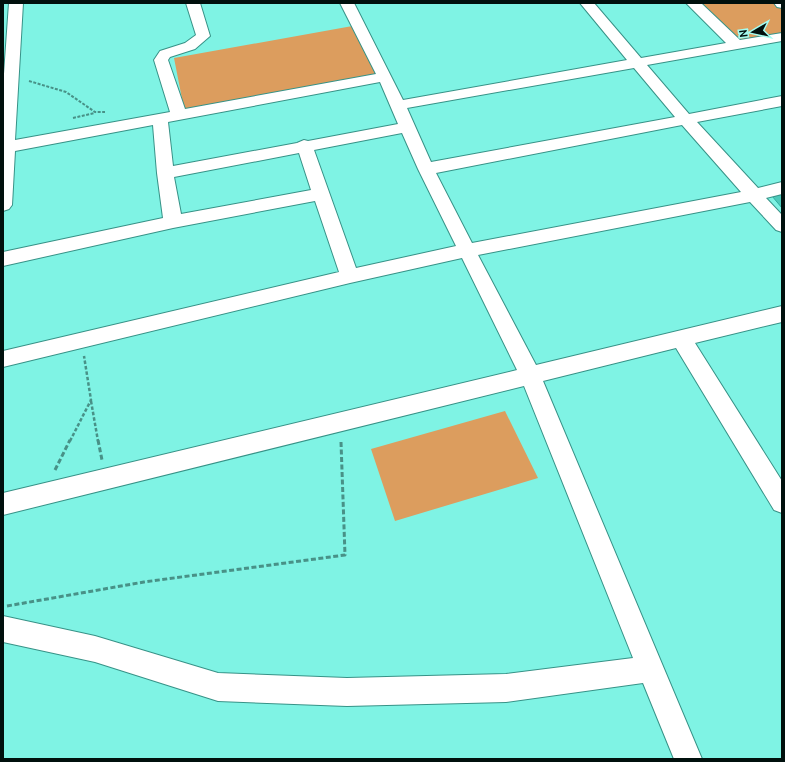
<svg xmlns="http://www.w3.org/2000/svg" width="785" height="762" font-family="Cabin,sans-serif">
	<rect width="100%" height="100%" fill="#7ff3e4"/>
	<path fill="#dc9d5e" d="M 693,3 L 781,3 L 782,4 L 782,37 L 737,45 Z
		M 358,25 L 385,77 L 185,114 L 174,58 Z
		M 505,411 L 538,478 L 395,521 L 371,449 Z"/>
	<path fill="#4dc9ba" stroke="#2ead9f" d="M 782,194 L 782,208 L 772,196 Z"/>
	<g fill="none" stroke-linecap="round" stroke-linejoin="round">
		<g stroke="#379287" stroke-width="2">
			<path id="minor" d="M 9,3 L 23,3 L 15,140 L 170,112 L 154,60 L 160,51 L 185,43 L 196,35 L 186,3 L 200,3 L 210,36 L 195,49 L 170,57 L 168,60 L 185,109 L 376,74 L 340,3 L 354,3 L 403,100 L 627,60 L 580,3 L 594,3 L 641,58 L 726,43 L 686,3 L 701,3 L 740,40 L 782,33 L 782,41 L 647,65 L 689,114 L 782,96 L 782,106 L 697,122 L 758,188 L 782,182 L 782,194 L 766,198 L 782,215 L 782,232 L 776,230 L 750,202 L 478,255 L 536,365 L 782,306 L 782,322 L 695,343 L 782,481 L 782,513 L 774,510 L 676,348 L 543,381 L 702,759 L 674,759 L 643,683 L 506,702 L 347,706 L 218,701 L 95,662 L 3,642 L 3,616 L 95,636 L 218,673 L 347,678 L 506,674 L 633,658 L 524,386 L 3,515 L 3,493 L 517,370 L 462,258 L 350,283 L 3,367 L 3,351 L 339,272 L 315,201 L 173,228 L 3,266 L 3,252 L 163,218 L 157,173 L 153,125 L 15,151 L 12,205 L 9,209 L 3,211 L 3,88 ZM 634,68 L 675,117 L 431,162 L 407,108 ZM 380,82 L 398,124 L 308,141 L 304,140 L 297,143 L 173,166 L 168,122 ZM 682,125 L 741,192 L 472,243 L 436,173 ZM 402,133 L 418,169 L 456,246 L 356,268 L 314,150 ZM 299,153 L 311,190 L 181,214 L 174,177 Z
				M 774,3 L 782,3 L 782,8 L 777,7 Z"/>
		</g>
		<path stroke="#489187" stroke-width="2" stroke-dasharray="3 1.5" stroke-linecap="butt" d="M 29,81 L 66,92 L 95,112 L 105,112
			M 73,118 L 95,113"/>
		<path stroke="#489187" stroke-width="2.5" stroke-dasharray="3.5 2" stroke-linecap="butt" d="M 91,401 L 98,441
			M 70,441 L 91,400 L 84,356"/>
		<path stroke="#489187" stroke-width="3" stroke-dasharray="5 2.5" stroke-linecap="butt" d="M 98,440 L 102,460
			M 55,470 L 70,440
			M 7,606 L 144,582 L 345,555 L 341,442"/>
		<use href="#minor" fill="#fff" fill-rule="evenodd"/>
	</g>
	<rect width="785" height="762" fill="none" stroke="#00100d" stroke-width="8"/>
	<g transform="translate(753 32) rotate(261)" stroke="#a4fcf0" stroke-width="3" paint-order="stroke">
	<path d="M0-3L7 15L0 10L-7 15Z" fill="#00100d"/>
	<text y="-6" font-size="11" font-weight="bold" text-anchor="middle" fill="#00100d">N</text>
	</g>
</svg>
